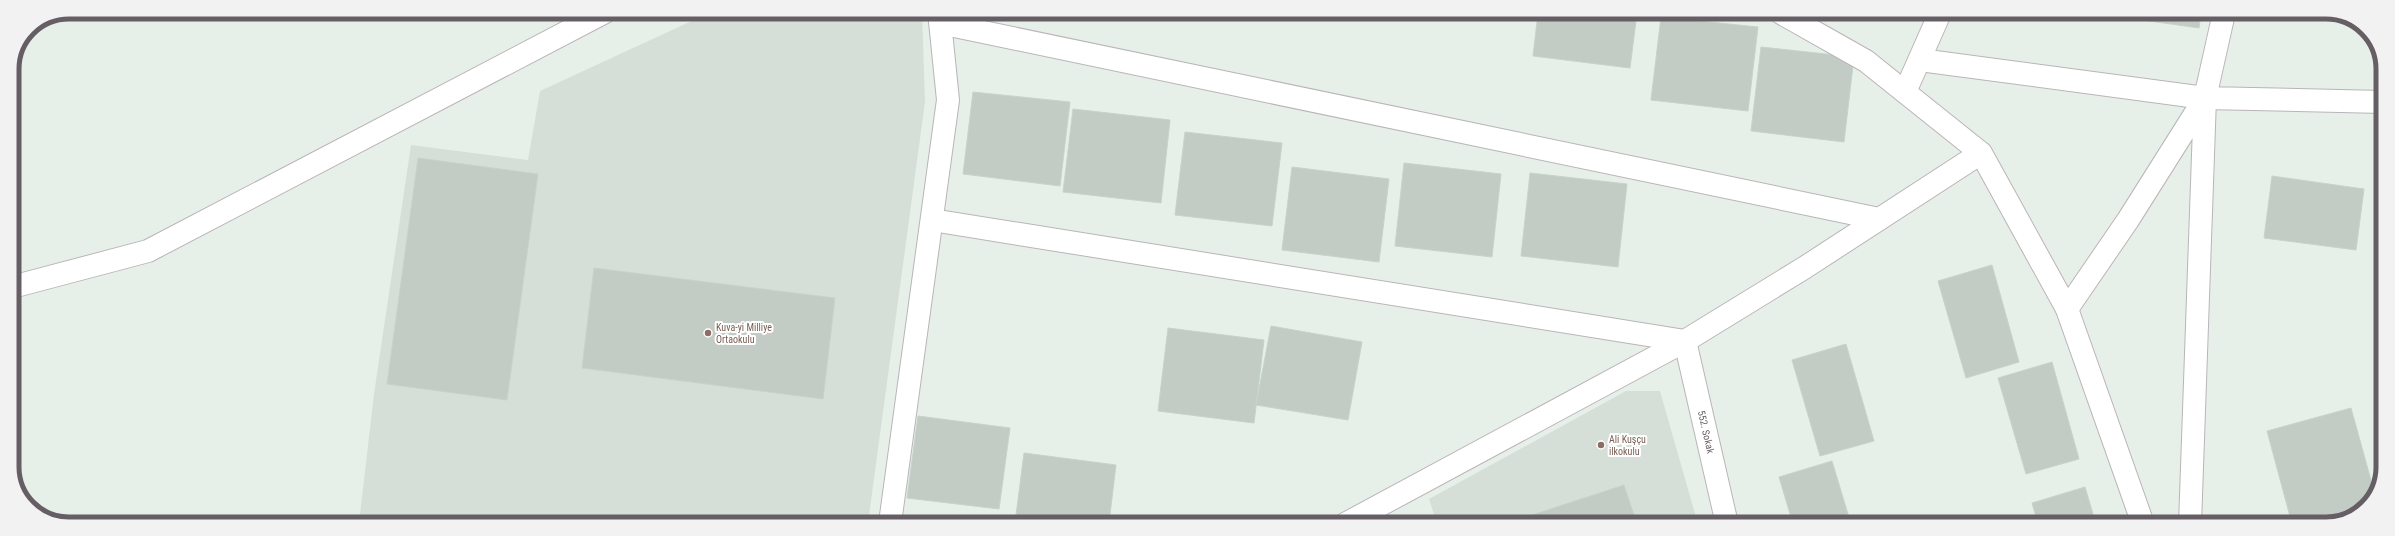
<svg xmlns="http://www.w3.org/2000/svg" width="2395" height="536" font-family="'Roboto Condensed',sans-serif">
	<rect width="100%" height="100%" fill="#e7efe9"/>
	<path fill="#d5dfd8" d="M 711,12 L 922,12 L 925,102 L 868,523 L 359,523 L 374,394 L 411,145 L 528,160 L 540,91 Z
		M 1626,391 L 1660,391 L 1698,524 L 1437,524 L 1429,499 Z"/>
	<path fill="#c3cbc5" stroke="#c5d4c9" d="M 1538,13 L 1637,13 L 1630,68 L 1533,56 Z
		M 2107,13 L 2201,13 L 2199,28 L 2107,15 Z
		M 1661,17 L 1758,27 L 1748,111 L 1651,100 Z
		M 1761,47 L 1854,57 L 1844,142 L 1751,131 Z
		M 973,92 L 1070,102 L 1060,186 L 963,174 Z
		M 1073,109 L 1170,120 L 1161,203 L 1063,192 Z
		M 1185,132 L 1282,143 L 1272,226 L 1175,215 Z
		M 418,158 L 538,174 L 507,400 L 387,384 Z
		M 1404,163 L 1501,174 L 1492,257 L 1395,246 Z
		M 2383,165 L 2383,210 L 2377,210 Z
		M 1292,167 L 1389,179 L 1379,262 L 1282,250 Z
		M 1530,173 L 1627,184 L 1618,267 L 1521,256 Z
		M 2272,176 L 2364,189 L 2356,250 L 2264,238 Z
		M 1992,265 L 2019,362 L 1966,378 L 1938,281 Z
		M 594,268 L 835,298 L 823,399 L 582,368 Z
		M 1271,326 L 1362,342 L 1348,420 L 1256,405 Z
		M 1168,328 L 1264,340 L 1254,423 L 1158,411 Z
		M 1846,344 L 1874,441 L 1820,456 L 1792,360 Z
		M 2052,362 L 2079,459 L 2026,474 L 1998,378 Z
		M 2351,408 L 2374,491 L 2361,512 L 2326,524 L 2292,524 L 2267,431 Z
		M 918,416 L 1010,428 L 999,509 L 907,498 Z
		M 1024,453 L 1116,465 L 1109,523 L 1015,523 Z
		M 1832,461 L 1851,524 L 1793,524 L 1779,477 Z
		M 1624,485 L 1637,524 L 1528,524 L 1526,517 Z
		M 2085,487 L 2096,524 L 2038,524 L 2032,503 Z"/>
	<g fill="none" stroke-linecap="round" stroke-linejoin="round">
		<g stroke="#bab4b9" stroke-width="24">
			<path id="street" d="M 940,23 L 1879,219
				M 1920,60 L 2205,98 L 2383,102
				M 1905,92 L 1940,13
				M 932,220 L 1685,341 L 1727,524
				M 2067,309 L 2128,220 L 2205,98 L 2224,13
				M 890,523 L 948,100 L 939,12
				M 2190,524 L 2205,98"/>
		</g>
		<g stroke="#bab3b9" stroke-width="24">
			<path id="secondary" d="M 1781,13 L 1866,61 L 1981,153 L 2067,309 L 2143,524
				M 12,287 L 148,251 L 605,12
				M 1345,524 L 1685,341 L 1804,268 L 1981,153"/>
		</g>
		<use href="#street" stroke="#fff" stroke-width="22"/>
		<use href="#secondary" stroke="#fff" stroke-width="22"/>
	</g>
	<g fill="#8d6e63" stroke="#fff" stroke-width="1.5">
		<circle cx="708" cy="333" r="4"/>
		<circle cx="1601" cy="445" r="4"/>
	</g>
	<g text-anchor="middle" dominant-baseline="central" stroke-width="4" stroke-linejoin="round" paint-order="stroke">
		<g font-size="10" fill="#785e54" stroke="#fff" text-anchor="start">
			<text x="716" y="327">Kuva-yi Milliye<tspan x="716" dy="12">Ortaokulu</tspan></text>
			<text x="1609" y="439">Ali Kuşçu<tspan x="1609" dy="12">ilkokulu</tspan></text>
		</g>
		<g font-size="10" fill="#665e65" stroke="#fff">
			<text transform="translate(1706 432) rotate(77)">552. Sokak</text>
		</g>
	</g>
	<path d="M0 0H2395V536H0ZM69 19H2326A50 50 0 0 1 2376 69V467A50 50 0 0 1 2326 517H69A50 50 0 0 1 19 467V69A50 50 0 0 1 69 19Z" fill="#f3f2f3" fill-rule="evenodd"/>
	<path fill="none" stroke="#665e65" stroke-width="5" d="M69 19H2326A50 50 0 0 1 2376 69V467A50 50 0 0 1 2326 517H69A50 50 0 0 1 19 467V69A50 50 0 0 1 69 19Z"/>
</svg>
